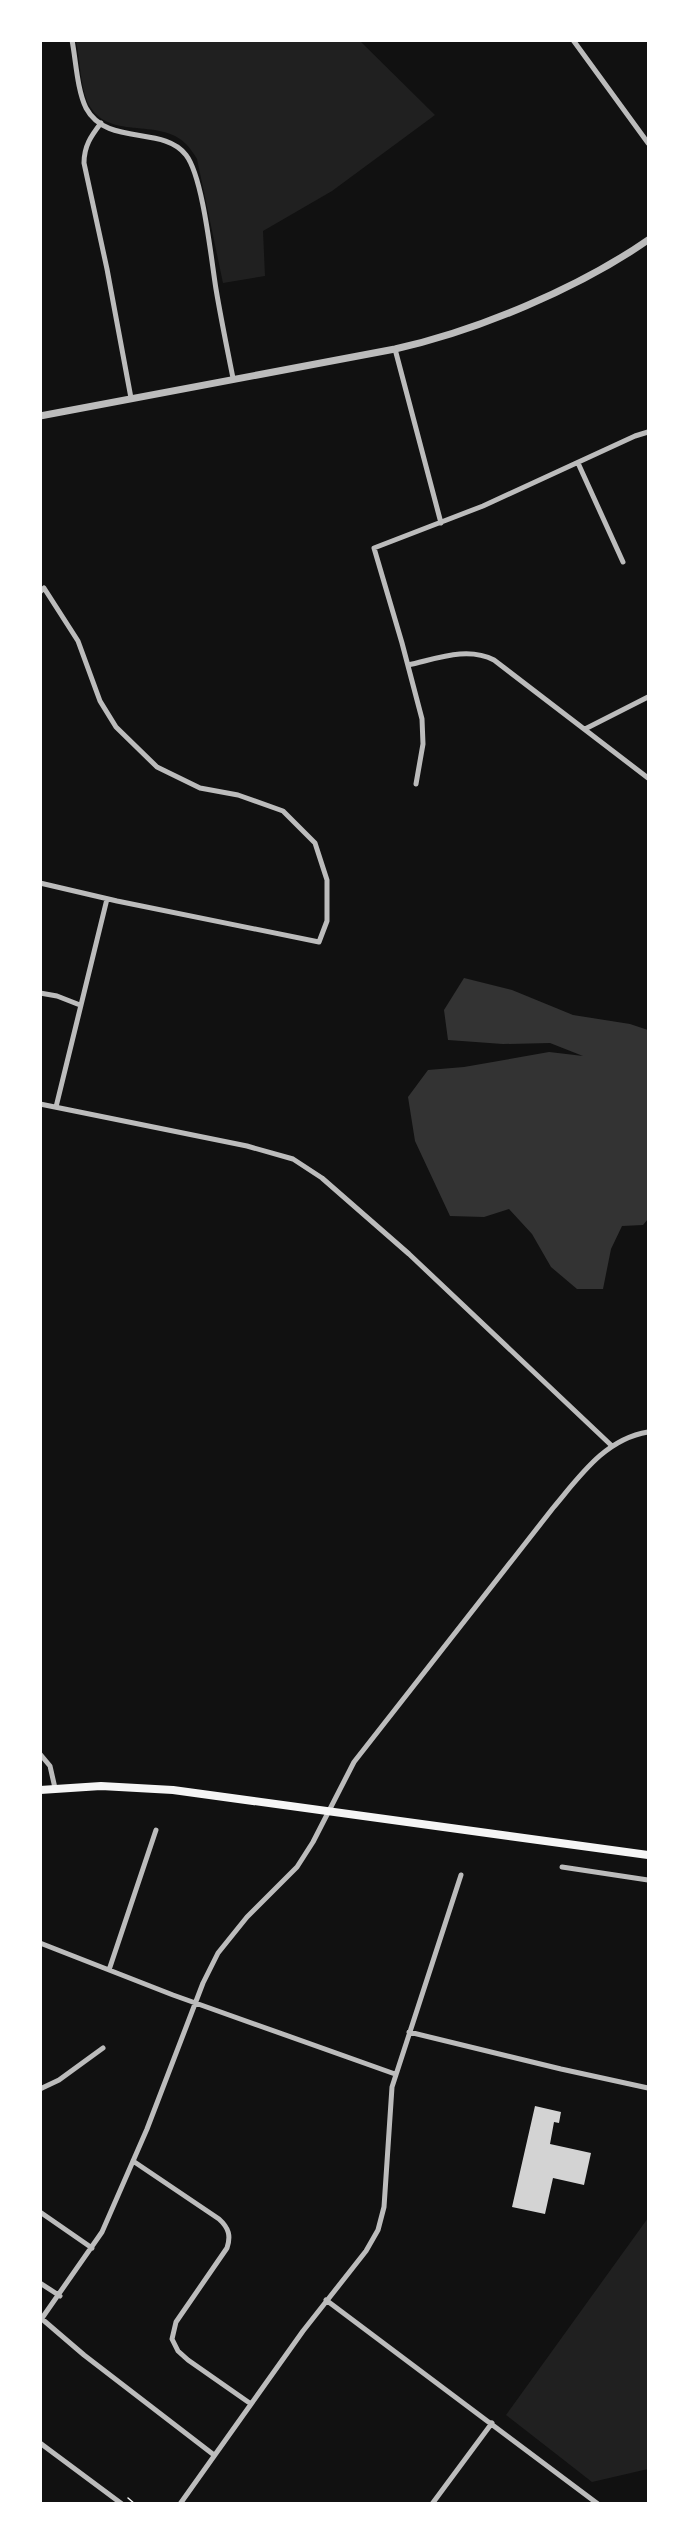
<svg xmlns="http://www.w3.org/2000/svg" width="689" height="2544" font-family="'Source Sans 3',sans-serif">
	<rect width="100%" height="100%" fill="#111"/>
	<path fill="#202020" d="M 76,41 L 360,41 L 435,115 L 332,191 L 263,231 L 265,276 L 223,283 L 197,159 C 194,154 190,148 186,144 C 159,116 106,143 87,101 C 80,83 80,59 76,41 Z
		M 648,2218 L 648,2469 L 592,2482 L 506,2415 Z"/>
	<path fill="#333" d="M 464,978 L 512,990 L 573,1015 L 630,1024 L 648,1030 L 648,1219 L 643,1225 L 622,1226 L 611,1249 L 603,1289 L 577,1289 L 551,1267 L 532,1234 L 509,1209 L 484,1217 L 450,1216 L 415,1141 L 408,1097 L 428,1070 L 464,1067 L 549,1052 L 583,1056 L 550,1043 L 503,1044 L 448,1040 L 444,1010 Z"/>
	<path fill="#d3d3d3" d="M 535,2106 L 561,2112 L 559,2123 L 554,2122 L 550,2144 L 591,2153 L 584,2185 L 553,2178 L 545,2214 L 512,2207 Z"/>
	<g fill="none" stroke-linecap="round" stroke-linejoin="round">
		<path stroke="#f5f5f5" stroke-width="1.5" d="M 128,2498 L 135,2504"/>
		<path stroke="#bcbcbc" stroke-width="5" d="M 72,40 C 76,61 77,89 86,108 C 107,147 163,125 186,155 C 203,177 211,258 216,289 C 221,319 227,348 233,378
			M 573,40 L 648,143
			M 101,123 C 91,136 84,146 84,163 L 107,269 L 131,398
			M 395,349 L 441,523
			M 578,463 L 623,562
			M 40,592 L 44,588 L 78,641 L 100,701 L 116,727 L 157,767 L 200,788 L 238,795 L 283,811 L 315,843 L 327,880 L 327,921 L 319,942 L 117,901 L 40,883
			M 408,665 C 436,659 467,646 494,660 L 648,778
			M 585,729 L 648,697
			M 416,784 L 423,744 L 422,719 L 402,643 L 374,548 L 483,506 L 635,436 L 648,432
			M 40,993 L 57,996 L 80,1005
			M 40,1104 L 247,1146 L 293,1159 L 322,1178 L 409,1254 L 612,1446
			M 56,1107 L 107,899
			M 40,1754 L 50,1766 L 55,1788
			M 562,1867 L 648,1880
			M 40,1943 L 173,1995 L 395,2074
			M 109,1970 L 156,1830
			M 409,2032 L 561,2069 L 648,2088
			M 40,2089 L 59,2080 L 103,2048
			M 133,2161 L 219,2219 C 229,2228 231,2236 227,2248 L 176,2322 L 172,2339 L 178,2351 L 188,2360 L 251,2404
			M 40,2212 L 92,2248
			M 40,2283 L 60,2296
			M 326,2300 L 598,2504
			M 42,2319 L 84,2355 L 214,2455
			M 40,2321 L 102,2232 L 147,2129 L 203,1983 L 218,1953 L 247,1917 L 297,1867 L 313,1842 L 354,1762 L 553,1508 C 580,1476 605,1439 648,1432
			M 40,2443 L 122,2504
			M 180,2504 L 303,2331 L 366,2251 L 378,2230 L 384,2207 L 392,2087 L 461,1875
			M 432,2504 L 492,2423"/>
		<path stroke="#bcbcbc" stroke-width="7" d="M 40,416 L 395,349 C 477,331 579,288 648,240"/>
		<path stroke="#f5f5f5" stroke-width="8" d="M 40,1790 L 101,1786 L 173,1790 L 648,1855"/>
	</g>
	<rect width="689" height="2544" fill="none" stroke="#ffffff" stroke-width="84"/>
</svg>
